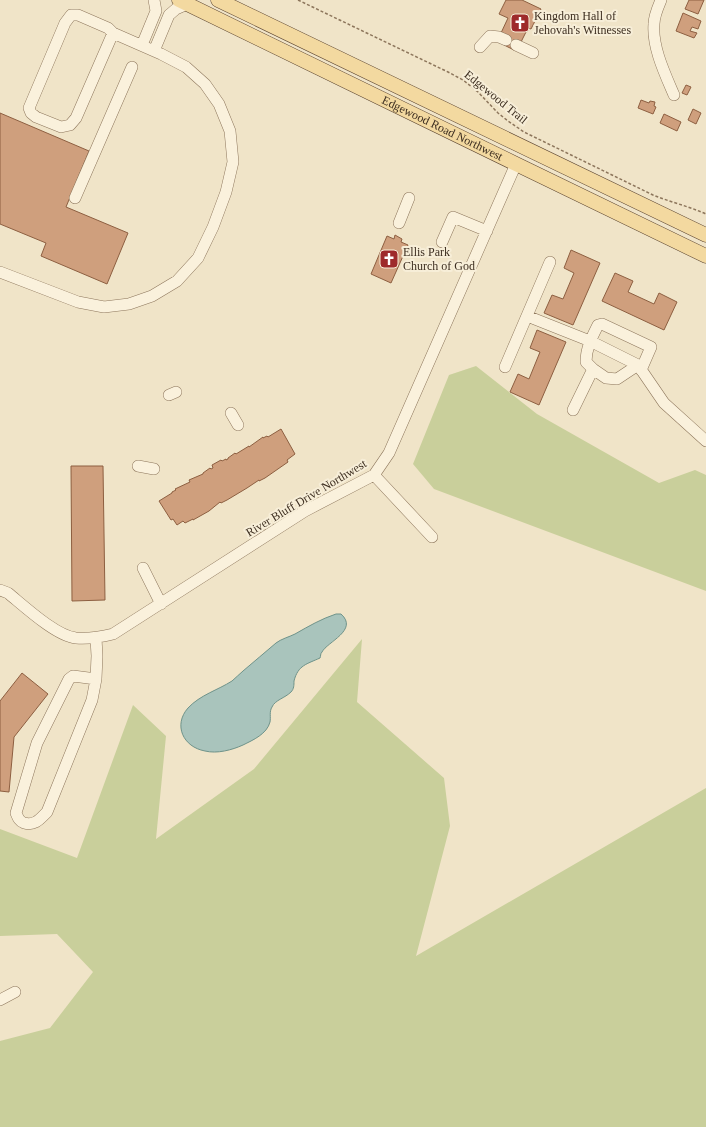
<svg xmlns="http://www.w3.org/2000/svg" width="706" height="1127" font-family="'Times New Roman',serif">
	<rect width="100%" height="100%" fill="#f0e4c8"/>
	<path fill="#c9cf9b" d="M 476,366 L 537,414 L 659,483 L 695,470 L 706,475 L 706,591 L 434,489 L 413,464 L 449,375 Z
		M 362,639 L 357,702 L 444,778 L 450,826 L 416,956 L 706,788 L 706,1127 L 0,1127 L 0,1041 L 50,1028 L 93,972 L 57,934 L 0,936 L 0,829 L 77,858 L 133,705 L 166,736 L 156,839 L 254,769 Z"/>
	<path fill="#a9c4bc" stroke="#6f938a" d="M 336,614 L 341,614 C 359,630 327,642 322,652 C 320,654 321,656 320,658 C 307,664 298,665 294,681 C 294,685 294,689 291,692 C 285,698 275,700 272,707 C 269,712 271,717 270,722 C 267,734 253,740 243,745 C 232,750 217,754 205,751 C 183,747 173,725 188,708 C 200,695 218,690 232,681 C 236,678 239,674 243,671 C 254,662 265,652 276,643 C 281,639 289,637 295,634 C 309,626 321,619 336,614 Z"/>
	<path fill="#cf9f7d" stroke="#8d5f41" d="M 506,0 L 522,0 L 541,9 L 531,29 L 528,28 L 521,42 L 514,50 L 504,45 L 501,33 L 508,18 L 499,14 Z
		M 689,0 L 704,0 L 698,14 L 685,9 Z
		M 683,13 L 701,21 L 698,29 L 692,27 L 690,31 L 697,33 L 694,38 L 676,31 Z
		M 686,85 L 691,87 L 687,95 L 682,93 Z
		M 641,100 L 649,103 L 650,101 L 655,102 L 654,106 L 656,107 L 653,114 L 638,108 Z
		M 693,109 L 701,113 L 696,124 L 688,120 Z
		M 0,113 L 89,151 L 66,207 L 128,233 L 107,284 L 41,256 L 46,243 L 0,224 Z
		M 664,114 L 681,122 L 677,131 L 660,123 Z
		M 395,235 L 402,239 L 401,242 L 408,245 L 391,283 L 371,274 L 387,236 L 394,239 Z
		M 571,250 L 600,263 L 573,325 L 544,313 L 552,295 L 563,299 L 574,273 L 564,268 Z
		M 615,273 L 633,281 L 628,292 L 654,304 L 659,293 L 677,302 L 664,330 L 602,301 Z
		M 537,330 L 566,342 L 539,405 L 510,392 L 518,374 L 529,379 L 540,352 L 530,348 Z
		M 281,429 L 295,454 L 287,460 L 288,462 L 265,478 L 259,481 L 259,480 L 247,488 L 227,500 L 221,503 L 220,502 L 209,511 L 193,520 L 193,519 L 185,523 L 183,521 L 177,525 L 173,519 L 171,520 L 159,501 L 172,493 L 172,492 L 176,490 L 175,489 L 190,482 L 189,480 L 203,474 L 203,473 L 210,468 L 211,469 L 213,468 L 212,465 L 221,460 L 222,461 L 226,459 L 226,460 L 228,459 L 228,458 L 235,453 L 236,454 L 249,446 L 249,447 L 263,437 L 263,438 L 267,436 L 268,437 Z
		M 71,466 L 103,466 L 105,600 L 72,601 Z
		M 22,673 L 48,694 L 14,737 L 9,792 L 0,791 L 0,701 Z"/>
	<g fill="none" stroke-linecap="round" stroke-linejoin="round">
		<g stroke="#8d765c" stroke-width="12">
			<path id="minor" d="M 661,0 C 658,7 654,16 654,24 C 652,47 665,74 674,95
				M 142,45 L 156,11 L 154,0
				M 516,45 L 533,53
				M 480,47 L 490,36 L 499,37 L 506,40
				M 154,51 L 169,15 L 176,9 L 187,4
				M 75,198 L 132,67
				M 399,223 L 409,198
				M 442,242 L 453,217 L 487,231
				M 0,272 L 78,302 L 104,307 L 129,304 L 152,296 L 177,281 L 198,258 L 213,227 L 226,192 L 233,162 L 230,131 L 219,104 L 205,84 L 186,67 L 161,54 L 113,33 L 108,28 L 78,15 L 71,15 L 65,23 L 29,108 L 31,113 L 36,117 L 61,127 L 70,125 L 76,118 L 113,33
				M 527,316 L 590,341 L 638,365 L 664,403 L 706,441
				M 505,367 L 550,262
				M 593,369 L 606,378 L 617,379 L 638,365
				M 169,395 L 176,392
				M 573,410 L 593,369 L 586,362 C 586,348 592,337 598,325 L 602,324 L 651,347 L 641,370
				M 231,413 L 238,425
				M 138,466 L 154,469
				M 374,475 L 432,537
				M 143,568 L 161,604
				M 0,590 L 8,593 C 24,606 56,636 76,638 C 89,639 101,637 113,634 L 305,511 L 374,475 L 389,453 L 516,164
				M 96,638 L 97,656 L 96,679 L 92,700 L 47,812 C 40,819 35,826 24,823 C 19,821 18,818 16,813 L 37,743 L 69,679 L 73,676 L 96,679
				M 0,1000 L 15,992"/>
		</g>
		<g stroke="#5b4430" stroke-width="15">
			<g id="major">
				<path id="s1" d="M 179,0 L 516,164 L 706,256"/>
				<path d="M 218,0 L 706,235"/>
			</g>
		</g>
		<path stroke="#8d765c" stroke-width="1.5" stroke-dasharray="3 2" stroke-linecap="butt" d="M 298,0 L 448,72 L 463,80 L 478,92 L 498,113 L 508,121 L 524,132 L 653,195 C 670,202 688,206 706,214"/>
		<use href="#minor" stroke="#faf1dc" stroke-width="11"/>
		<use href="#major" stroke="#f3d9a0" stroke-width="14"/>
	</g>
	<defs>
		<g id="church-square" transform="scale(1)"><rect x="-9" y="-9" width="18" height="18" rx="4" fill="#9e2a2b" stroke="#f7eed8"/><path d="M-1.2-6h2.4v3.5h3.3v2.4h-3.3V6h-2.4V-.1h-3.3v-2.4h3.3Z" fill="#fff"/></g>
	</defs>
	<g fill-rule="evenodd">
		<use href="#church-square" x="520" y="23"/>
		<use href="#church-square" x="389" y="259"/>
	</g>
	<g text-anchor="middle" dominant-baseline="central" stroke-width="4" stroke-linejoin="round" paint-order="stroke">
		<g font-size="12" fill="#3d2e20" stroke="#f7eed8" text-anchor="start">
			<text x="534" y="16">Kingdom Hall of<tspan x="534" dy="14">Jehovah's Witnesses</tspan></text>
			<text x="403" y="252">Ellis Park<tspan x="403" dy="14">Church of God</tspan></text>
		</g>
		<g font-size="12" fill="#3d2e20" stroke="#f7eed8">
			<text transform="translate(496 97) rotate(39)">Edgewood Trail</text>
			<text stroke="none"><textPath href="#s1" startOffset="293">Edgewood Road Northwest</textPath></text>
			<text transform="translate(306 498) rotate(-31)">River Bluff Drive Northwest</text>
		</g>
	</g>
</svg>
